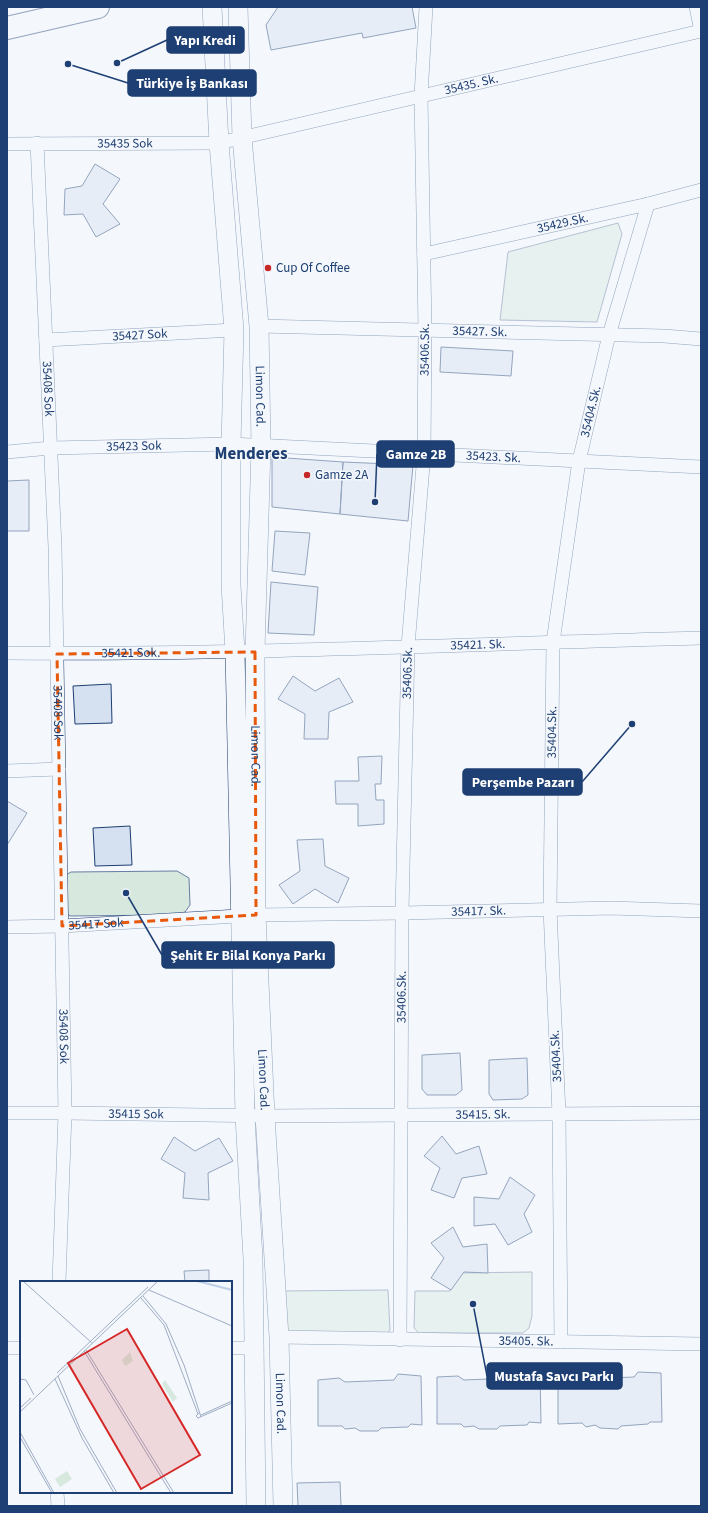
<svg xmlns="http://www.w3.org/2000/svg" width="708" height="1513" font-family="'Source Sans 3',sans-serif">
	<rect width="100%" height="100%" fill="#f4f7fb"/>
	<path fill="#d7e8df" stroke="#687fa3" d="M 618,223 L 622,234 L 597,322 L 500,320 L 508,252 Z
		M 177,871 L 189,878 L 190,905 L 185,912 L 172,915 L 70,916 L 64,911 L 64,876 L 71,872 Z
		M 532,1272 L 532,1316 L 529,1328 L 523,1333 L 419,1333 L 414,1328 L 415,1291 L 450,1291 L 460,1273 Z
		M 388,1290 L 390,1330 L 384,1337 L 283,1332 L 281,1291 Z"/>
	<path fill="#d5e0f0" stroke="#1d3f73" d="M 278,7 L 412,7 L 416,28 L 363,38 L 362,33 L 271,50 L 266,25 Z
		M 95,164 L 120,179 L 103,204 L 120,224 L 96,237 L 83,214 L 64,215 L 65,189 L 82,186 Z
		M 441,347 L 513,351 L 511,376 L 440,372 Z
		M 272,457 L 343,462 L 340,514 L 272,507 Z
		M 343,462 L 413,465 L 408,521 L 340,514 Z
		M 29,480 L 29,531 L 7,531 L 7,481 Z
		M 275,531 L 310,533 L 305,575 L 272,571 Z
		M 271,582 L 318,587 L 314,635 L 268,633 Z
		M 293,676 L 315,691 L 339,678 L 353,702 L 329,712 L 328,739 L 304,739 L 305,714 L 278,699 Z
		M 111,684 L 112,723 L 75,724 L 73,686 Z
		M 382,756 L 381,784 L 375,784 L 376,800 L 384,800 L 384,824 L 358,826 L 358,804 L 336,804 L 335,781 L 359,781 L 358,757 Z
		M 7,801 L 27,813 L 7,845 Z
		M 130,826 L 132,865 L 95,866 L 93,828 Z
		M 323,839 L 325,866 L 349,878 L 338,903 L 315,889 L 293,904 L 279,885 L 300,871 L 297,840 Z
		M 460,1053 L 462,1090 L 456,1095 L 427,1095 L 422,1089 L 422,1055 Z
		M 527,1058 L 528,1095 L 522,1099 L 493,1100 L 489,1094 L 489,1060 Z
		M 442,1136 L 456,1154 L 479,1146 L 487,1174 L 462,1178 L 454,1198 L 431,1190 L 440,1168 L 424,1156 Z
		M 174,1137 L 195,1151 L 219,1138 L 233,1161 L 208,1173 L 209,1200 L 183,1198 L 185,1173 L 161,1159 Z
		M 510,1177 L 535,1195 L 524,1214 L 532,1232 L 508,1245 L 495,1224 L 474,1226 L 474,1197 L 499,1199 Z
		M 453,1227 L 463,1247 L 487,1244 L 488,1273 L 464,1272 L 451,1290 L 431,1278 L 444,1258 L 431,1243 Z
		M 209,1270 L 209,1282 L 185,1282 L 184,1271 Z
		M 517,1372 L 540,1374 L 541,1423 L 529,1422 L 527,1425 L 500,1426 L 497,1429 L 479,1429 L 474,1426 L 464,1427 L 461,1424 L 437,1424 L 437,1377 L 458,1376 L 464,1380 L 513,1378 Z
		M 638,1372 L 661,1373 L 662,1422 L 650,1422 L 648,1424 L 621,1426 L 618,1429 L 600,1428 L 595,1425 L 586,1427 L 582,1423 L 558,1424 L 558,1377 L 579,1375 L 585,1379 L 634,1377 Z
		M 398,1374 L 421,1376 L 422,1425 L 411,1424 L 408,1427 L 381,1428 L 378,1431 L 360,1431 L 355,1428 L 345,1429 L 342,1426 L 318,1426 L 318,1380 L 339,1378 L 345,1382 L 394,1380 Z
		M 340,1482 L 341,1506 L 298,1506 L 297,1483 Z"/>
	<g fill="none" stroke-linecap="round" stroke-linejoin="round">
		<g stroke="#1d3f73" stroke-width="14">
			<g id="street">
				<path d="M 696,7 L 701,31"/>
				<path id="s1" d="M 37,143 L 55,547 L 65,1113 L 59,1282"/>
				<path id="s2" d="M 7,144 L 219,143 L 701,31"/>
				<path id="s3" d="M 424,254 L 648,204 L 701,190"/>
				<path id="s4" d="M 259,326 L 664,336 L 701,339"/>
				<path id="s5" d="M 46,340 L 234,330"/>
				<path id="s6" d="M 7,452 L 51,448 L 231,444 L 701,467"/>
				<path id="s7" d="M 7,653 C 238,655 470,644 701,638"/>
				<path d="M 7,771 L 59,769"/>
				<path id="s8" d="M 7,927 L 62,926 L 256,915 L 402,913 L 611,908 L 701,911"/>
				<path id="s9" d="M 7,1113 L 65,1113 L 265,1116 L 701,1113"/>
				<path id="s10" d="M 279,1337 L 701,1344"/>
				<path id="s11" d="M 400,1340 L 402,913 L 408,646 L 424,454 L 425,330 L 421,96 L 426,7"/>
				<path id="s12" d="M 561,1342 L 559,1114 L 550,909 L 553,642 L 579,461 L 609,335 L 648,204"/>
				<path d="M 7,1348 L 21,1348"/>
				<path d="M 231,1348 L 253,1348"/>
				<path d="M 57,1492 L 58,1506"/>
			</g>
		</g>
		<g stroke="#1d3f73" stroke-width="20">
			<g id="secondary">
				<path d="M 212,7 L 219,143 L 234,330 L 231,444 L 231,585 L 235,652 L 245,1116 L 253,1259 L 256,1506"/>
				<path id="s13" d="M 238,7 L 242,138 L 259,326 L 261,447 L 255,652 L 256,915 L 265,1116 L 279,1337 L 283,1506"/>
			</g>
		</g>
		<g stroke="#1d3f73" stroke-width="24">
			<path id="highway" d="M 7,28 L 98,7"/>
		</g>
		<use href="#street" stroke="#f4f7fb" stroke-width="13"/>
		<use href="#secondary" stroke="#f4f7fb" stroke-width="19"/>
		<use href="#highway" stroke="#f4f7fb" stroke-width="22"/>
	</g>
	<path d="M0 0H708V1513H0ZM 255,652 L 256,915 L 62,926 L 57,654 Z" fill="#f4f7fb" fill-opacity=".55" fill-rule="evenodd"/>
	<path fill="none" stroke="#e8590c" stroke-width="3" stroke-dasharray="8 5" stroke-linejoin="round" d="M 255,652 L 256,915 L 62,926 L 57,654 Z"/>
	<g fill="#c62828" stroke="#f4f7fb" stroke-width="1.5">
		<circle cx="268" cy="268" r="4"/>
		<circle cx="307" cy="475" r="4"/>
	</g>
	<g text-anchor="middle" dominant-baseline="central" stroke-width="3" stroke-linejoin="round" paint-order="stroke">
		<g font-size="13" fill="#1d3f73" stroke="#f4f7fb">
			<text stroke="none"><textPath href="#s2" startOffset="471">35435. Sk.</textPath></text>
			<text stroke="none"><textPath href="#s2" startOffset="118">35435 Sok</textPath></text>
			<text stroke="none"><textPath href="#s3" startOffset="142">35429.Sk.</textPath></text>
			<text stroke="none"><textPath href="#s4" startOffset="221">35427. Sk.</textPath></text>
			<text stroke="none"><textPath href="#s5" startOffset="94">35427 Sok</textPath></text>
			<text stroke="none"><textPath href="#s11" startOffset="991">35406.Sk.</textPath></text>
			<text stroke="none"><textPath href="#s1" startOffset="246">35408 Sok</textPath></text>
			<text stroke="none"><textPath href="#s13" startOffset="390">Limon Cad.</textPath></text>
			<text stroke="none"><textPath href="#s12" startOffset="934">35404.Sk.</textPath></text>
			<text stroke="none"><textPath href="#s6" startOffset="127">35423 Sok</textPath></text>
			<text stroke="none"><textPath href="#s6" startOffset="487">35423. Sk.</textPath></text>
			<text stroke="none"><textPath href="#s7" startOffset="471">35421. Sk.</textPath></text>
			<text stroke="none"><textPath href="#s7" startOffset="124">35421 Sok.</textPath></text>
			<text stroke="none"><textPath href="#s11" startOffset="667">35406.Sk.</textPath></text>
			<text stroke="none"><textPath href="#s1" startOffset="570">35408 Sok</textPath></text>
			<text stroke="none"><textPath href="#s12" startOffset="610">35404.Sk.</textPath></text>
			<text stroke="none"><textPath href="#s13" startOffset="750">Limon Cad.</textPath></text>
			<text stroke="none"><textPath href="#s8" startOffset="472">35417. Sk.</textPath></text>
			<text stroke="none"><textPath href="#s8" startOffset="89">35417 Sok</textPath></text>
			<text stroke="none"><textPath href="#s11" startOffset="343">35406.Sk.</textPath></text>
			<text stroke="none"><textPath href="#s1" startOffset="894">35408 Sok</textPath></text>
			<text transform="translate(556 1056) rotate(-93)">35404.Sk.</text>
			<text stroke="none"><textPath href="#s13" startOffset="1074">Limon Cad.</textPath></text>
			<text stroke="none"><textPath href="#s9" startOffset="129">35415 Sok</textPath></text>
			<text stroke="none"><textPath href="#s9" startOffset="476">35415. Sk.</textPath></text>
			<text stroke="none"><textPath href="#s10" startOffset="247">35405. Sk.</textPath></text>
			<text stroke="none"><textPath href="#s13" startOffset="1398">Limon Cad.</textPath></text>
		</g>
		<g font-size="13" fill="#1d3f73" stroke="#f4f7fb" text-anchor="start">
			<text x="276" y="268">Cup Of Coffee</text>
			<text x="315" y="475">Gamze 2A</text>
		</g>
		<g font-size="17" font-weight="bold" fill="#1d3f73" stroke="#f4f7fb">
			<text x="251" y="454">Menderes</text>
		</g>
	</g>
	<g transform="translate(20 1281)">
		<rect width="212" height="212" fill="#f4f7fb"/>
		<path d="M 110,71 L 113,80 L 105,85 L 102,79 ZM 145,99 L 157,117 L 153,121 L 142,103 ZM 47,190 L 52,198 L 40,206 L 35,198 Z" fill="#d7e8df"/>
		<path fill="none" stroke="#bed0e5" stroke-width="2" d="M 177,0 L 212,9"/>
		<path fill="none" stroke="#9eadc5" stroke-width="1" d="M 3,0 L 72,62M 129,9 L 212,45M 123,15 L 146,43 L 164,84 L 181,136M 121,17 L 144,44 L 178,133M 66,69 L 154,212M 64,70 L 151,212M 37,92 L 128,6M 38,95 L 60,148 L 97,212M 0,98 L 6,99 L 14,114M 35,98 L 62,157 L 94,212M 0,127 L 11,117M 0,131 L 138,0M 179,132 L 176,135 L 178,137 L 212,122M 181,134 L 212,120M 0,151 L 34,212M 0,156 L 32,212"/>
		<path fill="#d62828" fill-opacity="0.15" stroke="#d62828" stroke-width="2" d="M 107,48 L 180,174 L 121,208 L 48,82 Z"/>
		<rect width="212" height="212" fill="none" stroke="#1d3f73" stroke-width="2"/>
	</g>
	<path fill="none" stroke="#1d3f73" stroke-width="1.5" d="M117 63L167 40M68 64L128 83M375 502L377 454M632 724L582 782M126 893L162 955M473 1304L487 1376"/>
	<g fill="#1d3f73" stroke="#f4f7fb" stroke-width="1.5">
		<circle cx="117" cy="63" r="4"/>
		<circle cx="68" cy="64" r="4"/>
		<circle cx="375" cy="502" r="4"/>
		<circle cx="632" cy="724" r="4"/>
		<circle cx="126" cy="893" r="4"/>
		<circle cx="473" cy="1304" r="4"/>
	</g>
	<g fill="#1d3f73" stroke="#1d3f73" stroke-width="1.5">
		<rect x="167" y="27" width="77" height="26" rx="4"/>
		<rect x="128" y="70" width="128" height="26" rx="4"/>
		<rect x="377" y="441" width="77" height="26" rx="4"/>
		<rect x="463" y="769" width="119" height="26" rx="4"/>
		<rect x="162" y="942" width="172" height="26" rx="4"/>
		<rect x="487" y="1363" width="135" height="26" rx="4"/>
	</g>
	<g font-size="14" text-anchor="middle" font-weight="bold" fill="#fff">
		<text x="205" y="45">Yapı Kredi</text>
		<text x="192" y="88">Türkiye İş Bankası</text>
		<text x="416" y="459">Gamze 2B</text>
		<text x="523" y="787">Perşembe Pazarı</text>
		<text x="248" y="960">Şehit Er Bilal Konya Parkı</text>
		<text x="554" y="1381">Mustafa Savcı Parkı</text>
	</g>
	<rect width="708" height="1513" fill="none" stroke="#1d3f73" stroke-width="16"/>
</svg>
